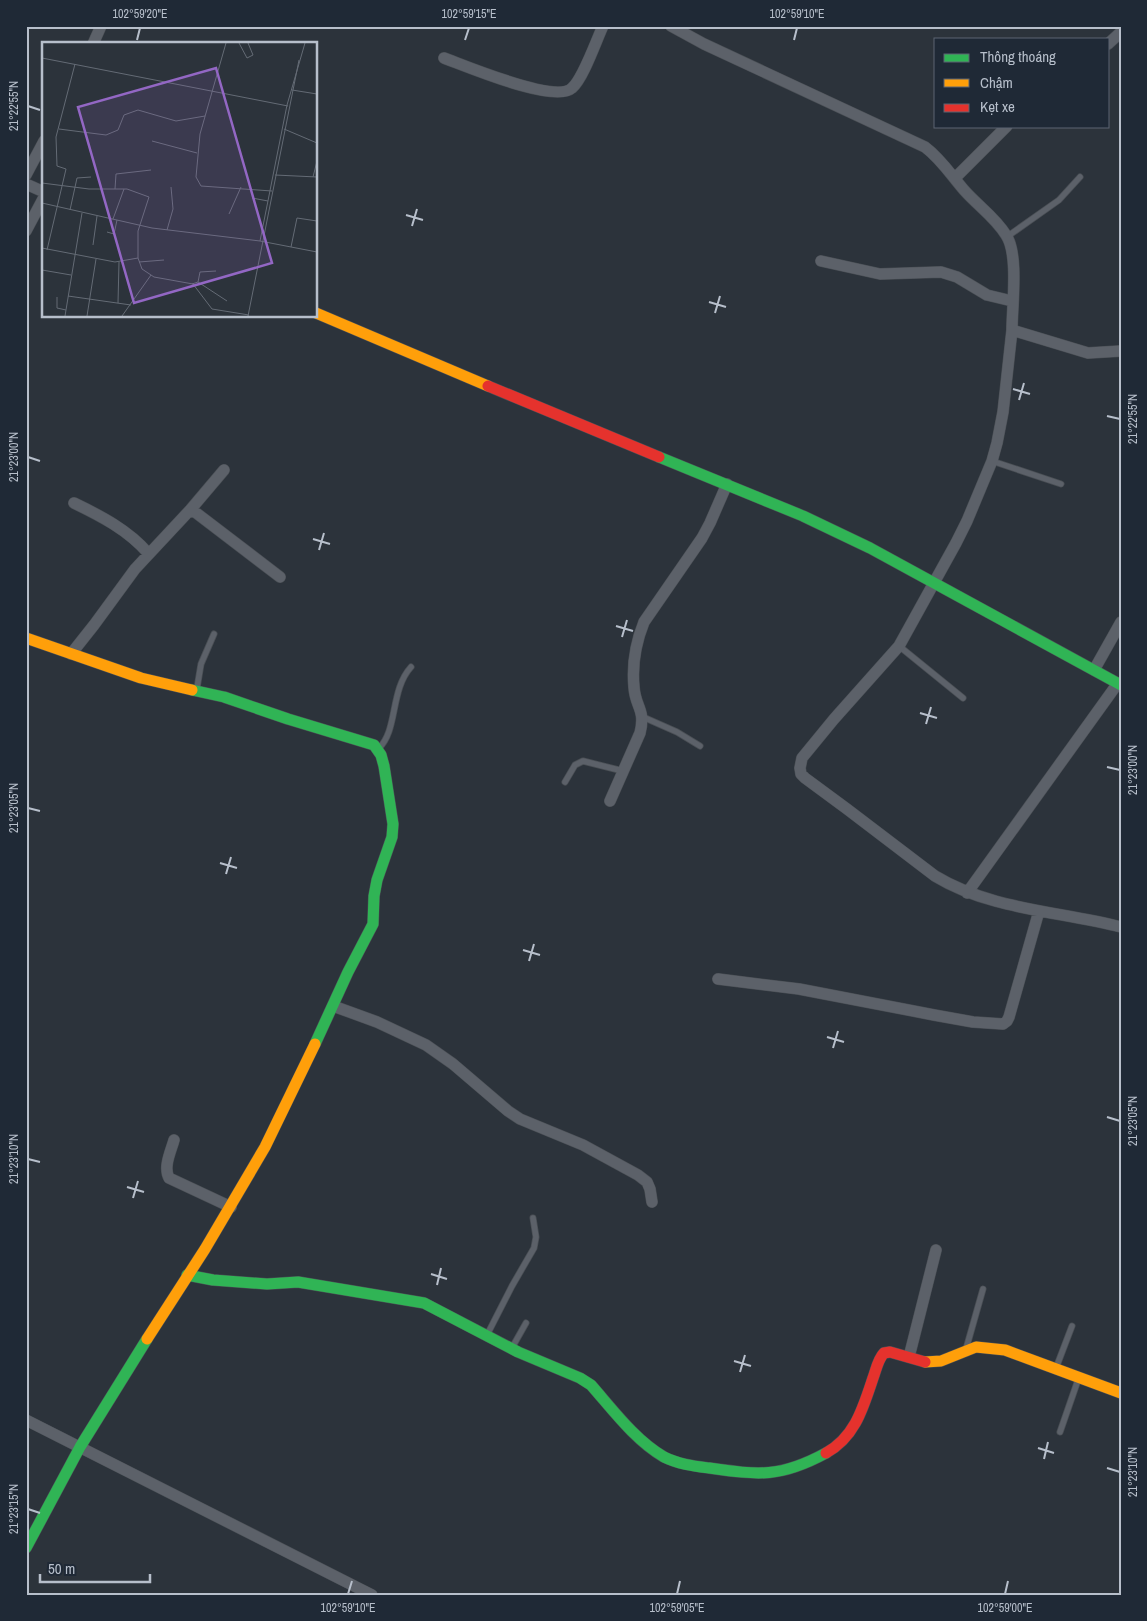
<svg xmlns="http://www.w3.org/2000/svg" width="1147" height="1621" font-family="'Archivo Narrow',sans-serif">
	<rect width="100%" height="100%" fill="#2c333b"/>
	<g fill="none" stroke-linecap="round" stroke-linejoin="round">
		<g stroke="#4a4f55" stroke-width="7">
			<path id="lane" d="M 1008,236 L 1059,200 L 1080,177
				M 992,461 L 1061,484
				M 899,646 L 963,698
				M 197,688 L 201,664 L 214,634
				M 643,717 L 677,732 L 700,746
				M 379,748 C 398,730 390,690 411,667
				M 565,782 L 575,765 L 583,761 L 623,771
				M 488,1333 L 512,1286 L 534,1248 L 536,1237 L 533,1218
				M 513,1346 L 526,1323
				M 966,1349 L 983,1289
				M 1056,1368 L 1072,1326
				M 1060,1432 L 1078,1380"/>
		</g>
		<g stroke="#4a4f55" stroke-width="12">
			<path id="street" d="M 671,26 L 704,44 L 925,147 C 941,159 951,175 964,190 C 977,205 995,217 1006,235 C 1019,254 1012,306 1012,330 L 1088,353 L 1121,351
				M 93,44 L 101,26
				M 1108,44 L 1121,32
				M 444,58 C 466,66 555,104 572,88 C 583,79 596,41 603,26
				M 26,175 L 44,141
				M 955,178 L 1007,126
				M 26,184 L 44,192
				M 26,231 L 44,197
				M 821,261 L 880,274 L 941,272 L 957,277 L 987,295 L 1012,301
				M 1012,330 L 1003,412 L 997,443 L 992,461 L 967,521 L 956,543 L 899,646 L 834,719 L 802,758 L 800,768 L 801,774 L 805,778 L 847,809 L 935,876 C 991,910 1059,911 1121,927
				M 74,503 C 101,516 128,530 148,553
				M 191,509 L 280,577
				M 71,654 L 94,625 L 135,569 L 191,509 L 224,470
				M 1094,670 L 1121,622
				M 610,801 L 640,733 C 646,709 635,707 634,687 C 632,666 636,642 644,622 L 702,538 L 710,523 L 727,484
				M 967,893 L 1118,683
				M 718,979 L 799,989 L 934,1015 L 973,1022 L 1003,1024 L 1007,1021 L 1009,1017 L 1039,911
				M 333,1006 L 377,1022 L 426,1045 L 453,1064 L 508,1111 L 520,1119 L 583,1145 L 638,1175 L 647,1182 L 650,1189 L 652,1202
				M 174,1140 C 171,1151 163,1167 169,1178 L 231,1207
				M 909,1357 L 936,1250
				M 26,1420 L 372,1595"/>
		</g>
		<g stroke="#4a4f55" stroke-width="12">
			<path id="fast" d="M 659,457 L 803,516 L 870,548 L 1121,685
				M 192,690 L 224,697 L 288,719 L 374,745 L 381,755 L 384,766 L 393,824 L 392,837 L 377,880 L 374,896 L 373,924 L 348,972 L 315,1044
				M 187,1275 L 213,1280 L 267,1284 L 298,1282 L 424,1303 L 518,1352 L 580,1378 L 591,1385 C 613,1410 635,1440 664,1457 C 678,1464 694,1466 709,1468 C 759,1475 780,1478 826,1453
				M 26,1548 L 80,1447 L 147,1339"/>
		</g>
		<g stroke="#4a4f55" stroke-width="12">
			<path id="slow" d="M 316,313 L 488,386
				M 26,638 L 141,678 L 192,690
				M 147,1339 L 205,1249 L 265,1147 L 315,1044
				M 925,1362 L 941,1361 L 976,1347 L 1005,1350 L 1121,1393"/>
		</g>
		<g stroke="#4a4f55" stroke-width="12">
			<path id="jam" d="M 488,386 L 659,457
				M 826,1453 C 855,1437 863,1408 873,1378 C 876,1370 878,1359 884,1353 L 890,1352 L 925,1362"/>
		</g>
		<use href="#lane" stroke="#5c6169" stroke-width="5.5"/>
		<use href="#street" stroke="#5c6169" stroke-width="11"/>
		<use href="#fast" stroke="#30b455" stroke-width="11"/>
		<use href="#slow" stroke="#ff9f0a" stroke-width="11"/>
		<use href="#jam" stroke="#e5322d" stroke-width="11"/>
	</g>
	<path fill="none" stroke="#b7bfcb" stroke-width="2" d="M 137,40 L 140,28M 465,40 L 469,28M 794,40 L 797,28M 28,106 L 40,110M 406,215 L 423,220M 412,226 L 417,209M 709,302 L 726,307M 715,313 L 720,296M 1013,389 L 1030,394M 1019,400 L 1024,383M 1107,416 L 1120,419M 28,457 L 40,461M 313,539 L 330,544M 319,550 L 324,533M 616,626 L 633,631M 622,637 L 627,620M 920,713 L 937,718M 926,724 L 931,707M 1107,767 L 1120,770M 28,808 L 40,811M 220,863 L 237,868M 226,874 L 231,857M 523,950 L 540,955M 529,961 L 534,944M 827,1037 L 844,1042M 833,1048 L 838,1031M 1107,1117 L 1120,1121M 28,1159 L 40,1162M 127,1187 L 144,1192M 133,1198 L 138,1181M 431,1274 L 447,1279M 437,1285 L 441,1268M 734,1361 L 751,1366M 740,1372 L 745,1355M 1038,1448 L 1054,1453M 1044,1459 L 1048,1442M 1107,1468 L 1120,1472M 28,1509 L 40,1513M 348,1594 L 352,1581M 677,1594 L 680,1581M 1005,1594 L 1008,1581"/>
	<g transform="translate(42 42)">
		<rect width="275" height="275" fill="#2c333b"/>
		<path fill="none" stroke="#646b75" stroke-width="1" d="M 184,1 L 158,92 L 154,135 L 159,144 L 230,149M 197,1 L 205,16 L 211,13 L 206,1M 0,16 L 246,64M 250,48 L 275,52M 17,87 L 64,93 L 76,88 L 82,73 L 96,68 L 134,79 L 163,74M 242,87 L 275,101M 110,99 L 155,111M 233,133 L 275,135M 271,135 L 275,119M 0,141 L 47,147 L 85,147 L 107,155 L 96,189 L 96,216M 73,147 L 74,132 L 109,128M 210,156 L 226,159M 0,161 L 110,186 L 218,199 L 275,210M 28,168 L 35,136 L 49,135M 187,172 L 199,145M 71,177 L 82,147M 125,188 L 131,167 L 129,145M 65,190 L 72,192 L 75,178M 218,199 L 245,63 L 263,1M 51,203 L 55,174M 249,205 L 255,176 L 275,179M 0,206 L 73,220 L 96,216 L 100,227 L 112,235 L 151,242 L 170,267 L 207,273M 5,208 L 24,127 L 15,124 L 14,95 L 33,22M 97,220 L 122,218M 0,228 L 29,233M 156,240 L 158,230 L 174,229M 150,242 L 156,240 L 185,259M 26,254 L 89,263M 15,255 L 15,266 L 24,268M 76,261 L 77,220M 23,274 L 40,171M 45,274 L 54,217M 80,274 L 109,233M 206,274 L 257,18"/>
		<path fill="#9367c4" fill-opacity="0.15" stroke="#9367c4" stroke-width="2.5" d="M 174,26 L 230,221 L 92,261 L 36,65 Z"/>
		<rect width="275" height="275" fill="none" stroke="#b7bfcb" stroke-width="2.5"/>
	</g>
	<rect width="1147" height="1621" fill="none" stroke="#1f2936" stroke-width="55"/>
	<rect x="934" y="38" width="175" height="90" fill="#1f2936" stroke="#5c6572"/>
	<rect x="944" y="54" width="25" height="8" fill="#30b455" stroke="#5c6572"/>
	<text x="980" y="62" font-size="15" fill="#b7bfcb">Thông thoáng</text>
	<rect x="944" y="79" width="25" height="8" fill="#ff9f0a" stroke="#5c6572"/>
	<text x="980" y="88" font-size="15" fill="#b7bfcb">Chậm</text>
	<rect x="944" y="104" width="25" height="8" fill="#e5322d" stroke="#5c6572"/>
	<text x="980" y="112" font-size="15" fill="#b7bfcb">Kẹt xe</text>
	<path d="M40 1574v8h110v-8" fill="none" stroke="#b7bfcb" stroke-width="2.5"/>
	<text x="48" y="1574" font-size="15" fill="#b7bfcb" stroke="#1f2936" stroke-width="4" paint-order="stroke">50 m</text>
	<rect x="28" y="28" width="1092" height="1566" fill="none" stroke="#b7bfcb" stroke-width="2"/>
	<g font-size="12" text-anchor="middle" fill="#b7bfcb">
		<text x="140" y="18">102°59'20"E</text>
		<text x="469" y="18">102°59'15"E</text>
		<text x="797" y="18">102°59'10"E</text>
		<text transform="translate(14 106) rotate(-90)" y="4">21°22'55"N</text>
		<text transform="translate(1133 419) rotate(-90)" y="4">21°22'55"N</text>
		<text transform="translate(14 457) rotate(-90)" y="4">21°23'00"N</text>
		<text transform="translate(1133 770) rotate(-90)" y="4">21°23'00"N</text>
		<text transform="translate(14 808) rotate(-90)" y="4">21°23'05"N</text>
		<text transform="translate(1133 1121) rotate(-90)" y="4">21°23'05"N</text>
		<text transform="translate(14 1159) rotate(-90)" y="4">21°23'10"N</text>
		<text transform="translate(1133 1472) rotate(-90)" y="4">21°23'10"N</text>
		<text transform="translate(14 1509) rotate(-90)" y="4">21°23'15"N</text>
		<text x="348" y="1612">102°59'10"E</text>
		<text x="677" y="1612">102°59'05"E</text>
		<text x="1005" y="1612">102°59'00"E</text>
	</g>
</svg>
